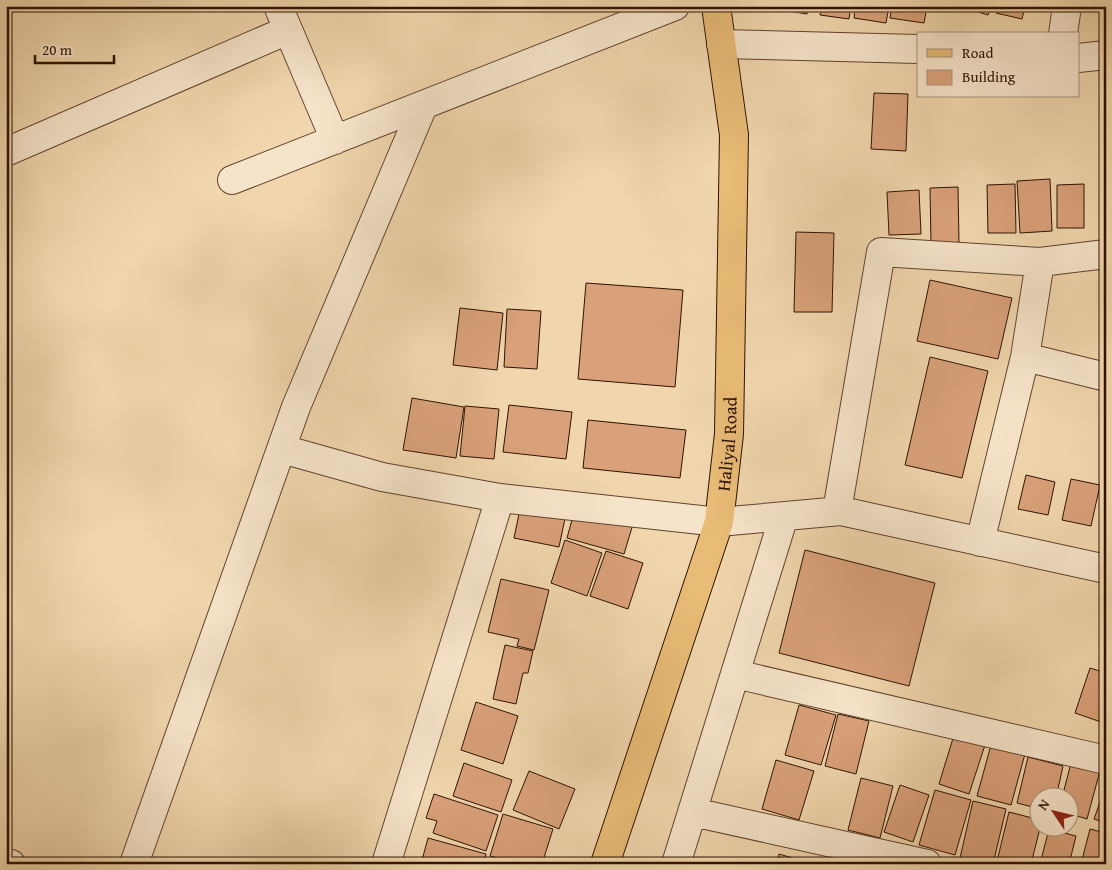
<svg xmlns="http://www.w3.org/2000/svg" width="1112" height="870" font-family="'Gentium Book Plus',serif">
	<rect width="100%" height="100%" fill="#f1d6ad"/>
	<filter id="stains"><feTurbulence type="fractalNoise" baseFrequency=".004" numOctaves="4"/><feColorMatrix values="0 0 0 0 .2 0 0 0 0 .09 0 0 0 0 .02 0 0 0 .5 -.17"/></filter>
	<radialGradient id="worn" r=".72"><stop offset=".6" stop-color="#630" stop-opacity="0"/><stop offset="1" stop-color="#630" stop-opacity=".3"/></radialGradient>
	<path fill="#d9a17a" stroke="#2f1202" d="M 770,6 L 808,6 L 807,14 L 770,8 Z
		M 822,6 L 851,6 L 849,19 L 820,15 Z
		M 855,6 L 889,6 L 886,23 L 854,18 Z
		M 892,6 L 927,6 L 924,23 L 890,18 Z
		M 958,6 L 991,6 L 988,15 Z
		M 998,6 L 1025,6 L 1022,19 L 996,13 Z
		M 874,93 L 908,94 L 906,151 L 871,149 Z
		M 1050,179 L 1052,231 L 1020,233 L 1017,181 Z
		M 1015,184 L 1016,233 L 988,233 L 987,185 Z
		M 1084,184 L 1084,228 L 1057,228 L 1057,185 Z
		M 958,187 L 959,243 L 931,244 L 930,188 Z
		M 919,190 L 921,234 L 889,235 L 887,192 Z
		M 796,232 L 834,233 L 832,312 L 794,312 Z
		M 930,280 L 1012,298 L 998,359 L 917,341 Z
		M 586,283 L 683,290 L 675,387 L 578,379 Z
		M 460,308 L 503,313 L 497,370 L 453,365 Z
		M 507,309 L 541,311 L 537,369 L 504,367 Z
		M 930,357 L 988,371 L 962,478 L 905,465 Z
		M 412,398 L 464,407 L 456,458 L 403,450 Z
		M 509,405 L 572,412 L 566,459 L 503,452 Z
		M 465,406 L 499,409 L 494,459 L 460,456 Z
		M 588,420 L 686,430 L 680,478 L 583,468 Z
		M 1026,475 L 1055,482 L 1048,515 L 1018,509 Z
		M 1071,479 L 1100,485 L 1091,526 L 1062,520 Z
		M 523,495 L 568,504 L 559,547 L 514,538 Z
		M 578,498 L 636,514 L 624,554 L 567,538 Z
		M 565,540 L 602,553 L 587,596 L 551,583 Z
		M 805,550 L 935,583 L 909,686 L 779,653 Z
		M 606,551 L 643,563 L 628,609 L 590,596 Z
		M 501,579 L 549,590 L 534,650 L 517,646 L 519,639 L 488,632 Z
		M 505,645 L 533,651 L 528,673 L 523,673 L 516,704 L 493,699 Z
		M 1090,668 L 1106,673 L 1104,723 L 1075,713 Z
		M 476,702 L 518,716 L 503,764 L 461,750 Z
		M 799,705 L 836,715 L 821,765 L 785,755 Z
		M 838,714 L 869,721 L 856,774 L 825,766 Z
		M 954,735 L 985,745 L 969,794 L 939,784 Z
		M 991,745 L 1025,754 L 1011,805 L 977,796 Z
		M 1028,757 L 1063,766 L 1056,798 L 1040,798 L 1040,809 L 1017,803 Z
		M 1072,759 L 1101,767 L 1087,819 L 1070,814 L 1070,798 L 1062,798 Z
		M 776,760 L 814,771 L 799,820 L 762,809 Z
		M 464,763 L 512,780 L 501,812 L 453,796 Z
		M 529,771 L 575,789 L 559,829 L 513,810 Z
		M 861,778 L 893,786 L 880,838 L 848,830 Z
		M 900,785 L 929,795 L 913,842 L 884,832 Z
		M 1106,785 L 1106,823 L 1094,819 Z
		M 935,790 L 971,800 L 955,855 L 919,845 Z
		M 434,794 L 498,815 L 486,851 L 433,833 L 437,821 L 426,818 Z
		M 973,801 L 1006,809 L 993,864 L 960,858 Z
		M 1009,812 L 1040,820 L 1040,828 L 1031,864 L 997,861 Z
		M 503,814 L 553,829 L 542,864 L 516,864 L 490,856 Z
		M 1049,829 L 1076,836 L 1069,864 L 1040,864 Z
		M 1090,829 L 1106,833 L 1106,864 L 1081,864 Z
		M 428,838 L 486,854 L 484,864 L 421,864 Z
		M 779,854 L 813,864 L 777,864 Z"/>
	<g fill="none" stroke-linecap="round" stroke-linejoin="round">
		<g stroke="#60432d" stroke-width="30">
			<path id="minor" d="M 278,6 L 335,140
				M 1063,34 L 1067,6
				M 721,44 L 918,49
				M 1078,58 L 1106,55
				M 6,152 L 288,30
				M 232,180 L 675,6
				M 1025,357 L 1106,377
				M 282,449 L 382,477 L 500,498 L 719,522 L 841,511 L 1106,569
				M 837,511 L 881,252 L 1040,262 L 1106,254
				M 980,542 L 1025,357 L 1040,262
				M 735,674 L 1106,760
				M 693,812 L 927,864
				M 8,863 L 11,864
				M 134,864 L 296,407 L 423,106
				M 386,864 L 500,498
				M 676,864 L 784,516"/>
		</g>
		<g stroke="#2f1202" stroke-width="30">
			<g id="major">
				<path id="s1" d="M 605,864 L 719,522 L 729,434 L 734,135 L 716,6"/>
			</g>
		</g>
		<use href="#minor" stroke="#f6e4ca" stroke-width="28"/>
		<use href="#major" stroke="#e8bb76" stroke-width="28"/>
	</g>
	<g text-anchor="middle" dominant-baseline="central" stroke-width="4" stroke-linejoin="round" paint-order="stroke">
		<g font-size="18" fill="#2f1202" stroke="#f6e4ca">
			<text stroke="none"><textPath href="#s1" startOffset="439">Haliyal Road</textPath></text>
		</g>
	</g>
	<rect width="1112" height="870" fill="none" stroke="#f1d6ad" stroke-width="25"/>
	<rect x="8" y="8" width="1097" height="855" fill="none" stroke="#2f1202" stroke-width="2.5"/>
	<rect x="12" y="12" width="1087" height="845" fill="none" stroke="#2f1202"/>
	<rect x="917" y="32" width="162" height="65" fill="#f6e4ca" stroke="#a6907a"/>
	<rect x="927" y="49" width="25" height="8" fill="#e8bb76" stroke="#a6907a"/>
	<text x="962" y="58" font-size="15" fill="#2f1202">Road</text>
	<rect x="927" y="70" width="25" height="15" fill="#d9a17a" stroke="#a6907a"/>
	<text x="962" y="82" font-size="15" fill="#2f1202">Building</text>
	<g transform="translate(1054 812) rotate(305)"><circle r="24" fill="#f6e4ca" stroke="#a6907a"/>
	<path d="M0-4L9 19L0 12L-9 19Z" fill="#8f2418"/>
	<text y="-8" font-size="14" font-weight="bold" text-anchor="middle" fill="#2f1202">N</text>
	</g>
	<path d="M35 55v8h79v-8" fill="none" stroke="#2f1202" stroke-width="2.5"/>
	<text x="42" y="55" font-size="15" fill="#2f1202" stroke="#f6e4ca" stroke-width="4" paint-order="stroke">20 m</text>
	<rect width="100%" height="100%" filter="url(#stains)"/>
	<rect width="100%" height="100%" fill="url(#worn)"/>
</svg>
